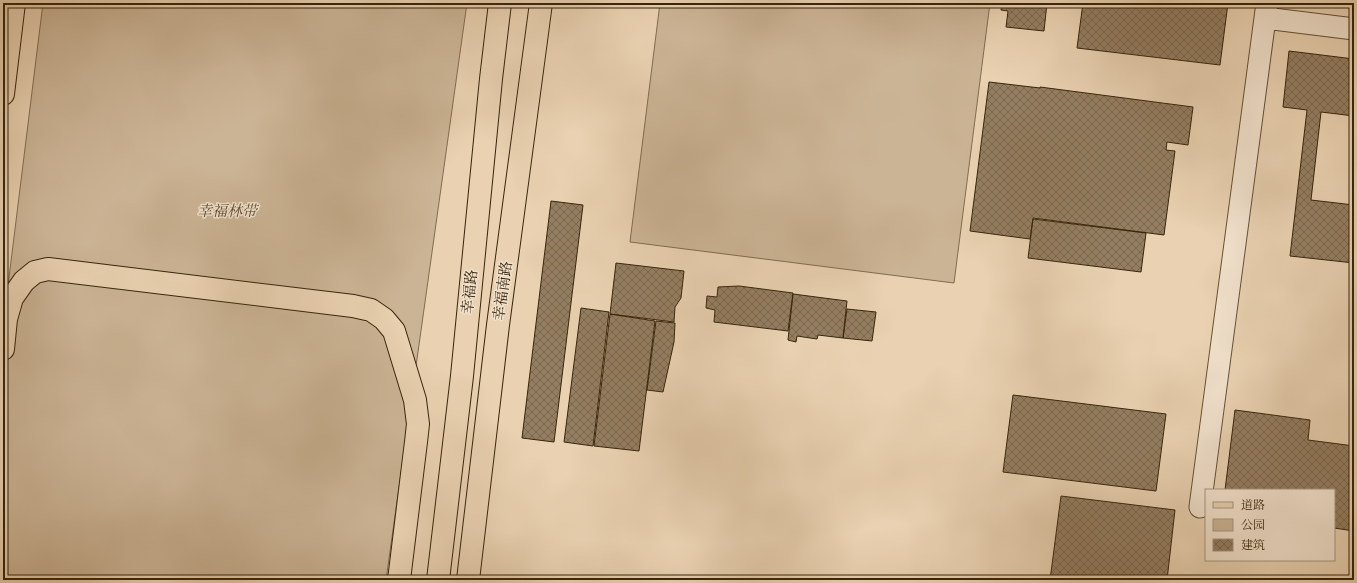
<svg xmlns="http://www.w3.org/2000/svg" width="1357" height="583" font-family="'IM FELL DW Pica','Noto Serif SC',serif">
	<defs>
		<pattern id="building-cross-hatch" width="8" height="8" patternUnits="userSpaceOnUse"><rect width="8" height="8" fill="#947e61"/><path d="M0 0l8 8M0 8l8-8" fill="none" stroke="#7a674e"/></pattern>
	</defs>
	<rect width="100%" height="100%" fill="#e9d1b1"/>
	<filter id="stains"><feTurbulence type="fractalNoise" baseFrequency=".005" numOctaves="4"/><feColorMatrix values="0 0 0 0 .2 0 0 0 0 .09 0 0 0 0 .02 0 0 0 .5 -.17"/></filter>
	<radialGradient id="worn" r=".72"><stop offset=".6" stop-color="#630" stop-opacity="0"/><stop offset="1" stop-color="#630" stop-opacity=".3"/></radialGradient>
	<path fill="#cbb495" stroke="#816c50" d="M 43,3 L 467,3 L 386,580 L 3,580 L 3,326 Z
		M 660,3 L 990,3 L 954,283 L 630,242 Z"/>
	<path fill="url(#building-cross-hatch)" stroke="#37250b" d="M 1002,3 L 1047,3 L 1044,31 L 1006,27 L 1008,11 L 1001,10 Z
		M 1083,3 L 1228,3 L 1220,65 L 1077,48 Z
		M 1314,3 L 1354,3 L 1354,8 Z
		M 1289,51 L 1354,59 L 1354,116 L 1321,112 L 1311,200 L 1354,205 L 1354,263 L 1290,256 L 1307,110 L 1283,107 Z
		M 989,82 L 1040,88 L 1040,87 L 1193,107 L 1188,145 L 1167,142 L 1166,150 L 1175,151 L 1164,235 L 1033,218 L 1030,239 L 970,231 Z
		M 551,201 L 583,205 L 554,442 L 522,438 Z
		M 1033,219 L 1146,233 L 1141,272 L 1028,258 Z
		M 616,263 L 684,271 L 681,298 L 675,307 L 674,322 L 610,314 Z
		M 739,286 L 793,293 L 788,331 L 714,322 L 715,310 L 706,308 L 707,296 L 717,297 L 718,287 Z
		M 793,294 L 847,301 L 843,338 L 818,335 L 817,339 L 797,336 L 796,342 L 788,340 Z
		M 581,308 L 609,312 L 593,446 L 564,442 Z
		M 847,309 L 876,312 L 872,341 L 843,338 Z
		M 610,314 L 655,321 L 639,451 L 594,446 Z
		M 656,321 L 675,323 L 674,342 L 663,392 L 647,390 Z
		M 1013,395 L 1166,414 L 1156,491 L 1003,472 Z
		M 1235,410 L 1310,420 L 1308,440 L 1354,446 L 1354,531 L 1334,528 L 1334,490 L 1225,490 Z
		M 1061,496 L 1175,510 L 1167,580 L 1050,580 Z"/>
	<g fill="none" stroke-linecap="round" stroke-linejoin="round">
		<g stroke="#645034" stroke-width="23">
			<path id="minor" d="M 1265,18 L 1354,29
				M 1200,507 L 1267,3"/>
		</g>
		<g stroke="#37250b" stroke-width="24">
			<path id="major" d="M 3,94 L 14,3
				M 3,349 L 6,319 L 12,298 L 24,281 L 35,272 L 48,269 L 353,306 L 371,310 L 384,319 L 394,331 L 415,400 L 418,424 L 416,442 L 399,580
				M 438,580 L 462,376 L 491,79 L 500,3
				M 468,580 L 498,325 L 541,3"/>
		</g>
		<use href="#minor" stroke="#f1e1cc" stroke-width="21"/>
		<use href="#major" stroke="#e9d1b1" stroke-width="22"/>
	</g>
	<g text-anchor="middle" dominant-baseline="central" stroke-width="3" stroke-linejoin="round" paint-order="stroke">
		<g font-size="15" font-style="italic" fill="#5c492e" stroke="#f1e1cc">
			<text x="227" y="211">幸福林带</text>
		</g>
		<g font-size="15" fill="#37250b" stroke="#f1e1cc">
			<text transform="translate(503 291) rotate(-82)">幸福南路</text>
			<text transform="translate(470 292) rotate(-84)">幸福路</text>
		</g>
	</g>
	<rect width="1357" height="583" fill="none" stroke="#e9d1b1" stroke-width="16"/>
	<rect x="4" y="4" width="1349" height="575" fill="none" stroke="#37250b" stroke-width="2"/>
	<rect x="8" y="8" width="1341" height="567" fill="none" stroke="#37250b"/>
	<rect x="1205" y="489" width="130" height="72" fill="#f1e1cc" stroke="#a7967f"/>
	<rect x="1213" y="502" width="20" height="6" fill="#e9d1b1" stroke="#a7967f"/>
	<text x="1241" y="509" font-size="12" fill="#37250b">道路</text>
	<rect x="1213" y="519" width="20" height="12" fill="#cbb495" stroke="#a7967f"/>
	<text x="1241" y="529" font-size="12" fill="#37250b">公园</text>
	<rect x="1213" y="539" width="20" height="12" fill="url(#building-cross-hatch)" stroke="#a7967f"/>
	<text x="1241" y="549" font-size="12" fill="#37250b">建筑</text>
	<rect width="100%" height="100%" filter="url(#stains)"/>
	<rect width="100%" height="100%" fill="url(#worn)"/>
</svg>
